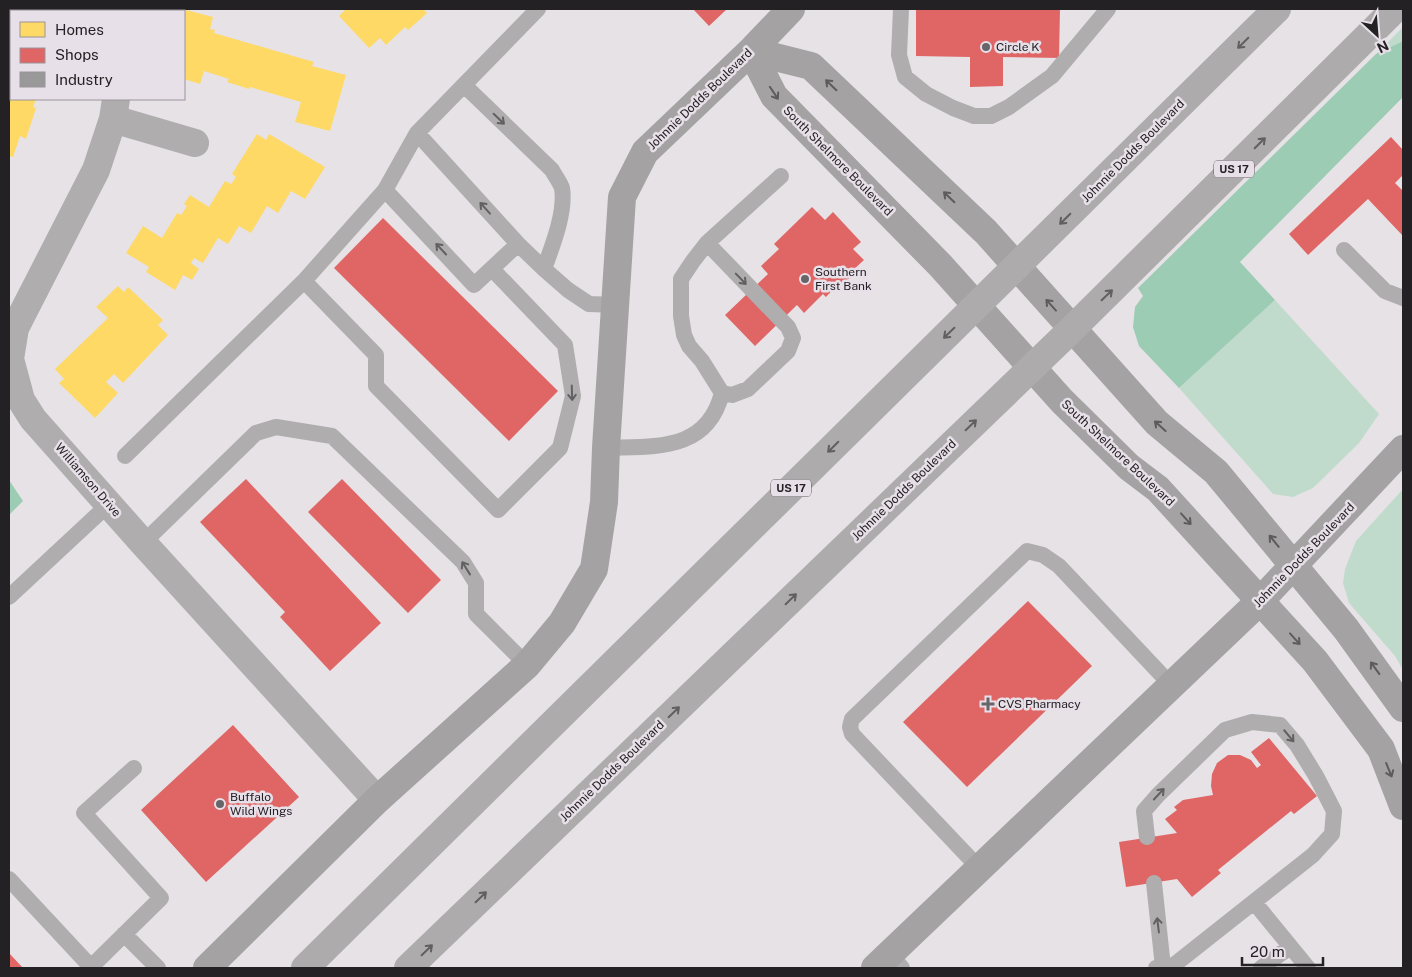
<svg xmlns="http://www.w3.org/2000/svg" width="1412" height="977" font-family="'Public Sans',sans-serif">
	<rect width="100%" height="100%" fill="#e6e2e6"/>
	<path fill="#c0dbcc" d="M 1403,27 L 1403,41 L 1376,54 Z
		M 1275,300 L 1379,414 L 1359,443 L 1313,488 L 1293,497 L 1273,494 L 1179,388 Z
		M 1403,489 L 1403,670 L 1395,656 L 1349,603 L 1343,583 L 1345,569 L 1356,541 Z"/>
	<path fill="#9cccb4" d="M 1403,41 L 1403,97 L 1240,262 L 1275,300 L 1179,388 L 1139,346 L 1133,327 L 1135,307 L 1143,296 L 1138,288 L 1376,54 Z
		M 9,480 L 23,501 L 9,515 Z"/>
	<path fill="#ffd966" d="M 12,9 L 59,9 L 59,11 L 11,11 Z
		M 346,9 L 425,9 L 424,10 L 427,13 L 408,30 L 405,27 L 386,45 L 380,38 L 369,48 L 339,16 Z
		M 186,10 L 213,17 L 210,29 L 215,30 L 214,33 L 314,62 L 312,66 L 346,75 L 330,131 L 295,122 L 301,102 L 250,87 L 249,89 L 227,82 L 229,79 L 204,71 L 200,84 L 184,79 L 184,16 Z
		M 9,83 L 11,83 L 11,99 L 36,99 L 33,107 L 36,108 L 26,139 L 20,136 L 13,157 L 9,156 Z
		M 257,134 L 266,140 L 269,134 L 325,167 L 305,199 L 291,191 L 278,213 L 267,206 L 251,233 L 239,226 L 228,244 L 218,238 L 203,263 L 194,258 L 191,263 L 199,269 L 192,280 L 183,275 L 175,290 L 146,272 L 149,267 L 126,253 L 143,226 L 162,238 L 177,213 L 181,215 L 187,206 L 184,204 L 190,195 L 209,207 L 225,181 L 231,184 L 236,177 L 232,174 Z
		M 118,286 L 124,292 L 128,287 L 163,320 L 158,325 L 168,335 L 123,383 L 114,374 L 106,382 L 118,393 L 95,418 L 59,383 L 64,379 L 55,369 L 108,318 L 96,307 Z"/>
	<path fill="#e06666" d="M 693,9 L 727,9 L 709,26 Z
		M 916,9 L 1060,9 L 1059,58 L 1003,57 L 1003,86 L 970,87 L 970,57 L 916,56 Z
		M 1391,137 L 1403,150 L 1403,175 L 1395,183 L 1403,191 L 1403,236 L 1368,199 L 1308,255 L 1289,234 Z
		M 812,207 L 825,220 L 833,212 L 861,242 L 853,249 L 864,260 L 851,272 L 854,274 L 839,287 L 837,285 L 826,297 L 823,294 L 804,313 L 797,305 L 755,346 L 725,315 L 768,274 L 761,266 L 779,249 L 774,244 Z
		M 383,218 L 558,391 L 509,441 L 334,268 Z
		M 246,479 L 381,623 L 330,671 L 280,617 L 285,612 L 200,522 Z
		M 342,479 L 441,580 L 408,613 L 308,512 Z
		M 1028,601 L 1092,666 L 967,787 L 903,722 Z
		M 233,725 L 299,797 L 206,882 L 141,810 Z
		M 1269,738 L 1317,796 L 1294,814 L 1291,811 L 1218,870 L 1221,873 L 1192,897 L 1177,879 L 1126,887 L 1119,842 L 1177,833 L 1165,819 L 1177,810 L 1174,807 L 1183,800 L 1213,795 L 1211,786 L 1212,774 L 1217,763 L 1228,755 L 1240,755 L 1251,760 L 1257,768 L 1261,765 L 1251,752 Z
		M 9,953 L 23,968 L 9,968 Z"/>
	<path fill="#999" d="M 9,29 L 11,30 L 11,57 L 9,64 Z"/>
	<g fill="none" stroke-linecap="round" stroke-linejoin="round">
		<path stroke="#afadae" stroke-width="16" d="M 901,9 L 899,55 L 905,77 L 926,94 L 953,108 L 974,116 L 991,116 L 1009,107 L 1052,76 L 1108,9
			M 464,85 L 552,170 C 555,176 560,182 562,188 C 566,212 552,247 544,269
			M 417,133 L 518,244 L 544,269 L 568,290 L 589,304 L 616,305
			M 385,190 L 474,285 L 518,244
			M 707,243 L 788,327 L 793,338 L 788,351 L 748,389 L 732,395 L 722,393
			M 1344,250 L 1385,291 L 1403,298
			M 492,269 L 565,345 L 573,396 L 560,448 L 498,510 L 376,386 L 376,355 L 304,281 L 385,190 L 417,133 L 538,9
			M 606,448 C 655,446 707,452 722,393 L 702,361 L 689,346 L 684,335 L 681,316 L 681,279 L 693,261 L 707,243 L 781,176
			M 125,456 L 304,281
			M 143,543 L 256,433 L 276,427 L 332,436 L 463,562 L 476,583 L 476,614 L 527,665
			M 9,597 L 109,504
			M 1147,837 L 1144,811 L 1158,795 L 1225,730 L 1252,722 L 1280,725 L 1297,745 L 1316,776 L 1334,811 L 1332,834 L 1313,855 L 1174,965 L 1156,968
			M 980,869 L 852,734 L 850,727 L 852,719 L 1027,551 L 1043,555 L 1059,566 L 1172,686
			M 9,879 L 91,967 L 161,898 L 84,813 L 134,768
			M 1154,883 L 1163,967
			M 1254,902 L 1308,968
			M 124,934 L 158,968
			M 890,954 L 902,968
			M 1261,968 L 1290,947"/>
		<path stroke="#afadae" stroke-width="28" d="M 130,11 L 130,9
			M 116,99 L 113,119 L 96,170 L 15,328 L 10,359 L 21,400 L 33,419 L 143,543 L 377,800
			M 113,119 L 195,143"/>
		<path stroke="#a5a2a3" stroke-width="28" d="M 751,51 L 774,96 L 940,265 L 1062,401 L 1129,467 L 1158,489 L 1315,661 L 1381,749 L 1403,806
			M 751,51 L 811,66 L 986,232 L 1157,423 L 1216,472 L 1346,629 L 1403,708
			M 207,968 L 377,800 L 527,665 L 562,623 L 594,569 L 604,502 L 606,448 L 622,197 L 645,152 L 751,51 L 791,9
			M 875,968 L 1260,601 L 1403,449"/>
		<path stroke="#adabab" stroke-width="28" d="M 305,968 L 1277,9
			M 408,968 L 1072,329 L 1395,9"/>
	</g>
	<defs><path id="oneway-shaft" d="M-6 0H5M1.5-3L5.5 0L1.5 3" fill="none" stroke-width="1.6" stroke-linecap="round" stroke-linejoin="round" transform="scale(1.25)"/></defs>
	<g stroke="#625f61">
		<use href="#oneway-shaft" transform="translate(1243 43) rotate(135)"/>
		<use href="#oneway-shaft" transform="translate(1260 143) rotate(-45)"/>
		<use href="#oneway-shaft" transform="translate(1065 219) rotate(135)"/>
		<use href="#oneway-shaft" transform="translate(1107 295) rotate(-44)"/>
		<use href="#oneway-shaft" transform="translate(949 333) rotate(136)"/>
		<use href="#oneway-shaft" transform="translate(971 425) rotate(-44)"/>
		<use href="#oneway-shaft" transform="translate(833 447) rotate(135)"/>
		<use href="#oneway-shaft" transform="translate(791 599) rotate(-44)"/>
		<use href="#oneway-shaft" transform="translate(674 712) rotate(-44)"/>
		<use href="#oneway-shaft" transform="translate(481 897) rotate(-44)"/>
		<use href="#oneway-shaft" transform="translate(427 950) rotate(-44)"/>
	</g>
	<g stroke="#5e5b5d">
		<use href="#oneway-shaft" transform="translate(831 85) rotate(-136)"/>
		<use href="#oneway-shaft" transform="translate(774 93) rotate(56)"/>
		<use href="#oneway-shaft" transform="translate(949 197) rotate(-136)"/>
		<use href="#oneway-shaft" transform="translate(1051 305) rotate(-132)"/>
		<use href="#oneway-shaft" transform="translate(1160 426) rotate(-138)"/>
		<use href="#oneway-shaft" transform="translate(1186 519) rotate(48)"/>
		<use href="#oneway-shaft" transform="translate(1274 541) rotate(-129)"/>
		<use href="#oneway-shaft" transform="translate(1295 639) rotate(48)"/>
		<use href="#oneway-shaft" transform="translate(1375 668) rotate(-126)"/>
		<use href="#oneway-shaft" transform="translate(1389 770) rotate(68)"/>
	</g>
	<g stroke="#636062">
		<use href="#oneway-shaft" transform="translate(499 119) rotate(44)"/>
		<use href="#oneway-shaft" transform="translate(485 208) rotate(-132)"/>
		<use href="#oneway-shaft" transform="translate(441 249) rotate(-133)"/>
		<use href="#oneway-shaft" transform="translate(741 279) rotate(46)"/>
		<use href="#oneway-shaft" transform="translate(572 393) rotate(88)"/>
		<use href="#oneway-shaft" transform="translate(466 568) rotate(-122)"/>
		<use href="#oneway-shaft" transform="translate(1289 736) rotate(50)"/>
		<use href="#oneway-shaft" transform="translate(1159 794) rotate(-47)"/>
		<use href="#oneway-shaft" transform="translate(1158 925) rotate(-97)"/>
	</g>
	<g fill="#686568" stroke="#e8e0e8" stroke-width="2">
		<circle cx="986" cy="47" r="5"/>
		<circle cx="805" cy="279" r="5"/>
		<path d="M985.5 696.5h5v5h5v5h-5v5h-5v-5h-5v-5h5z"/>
		<circle cx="220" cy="804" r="5"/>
	</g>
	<g text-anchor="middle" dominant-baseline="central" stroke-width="5" stroke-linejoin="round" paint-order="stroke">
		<g fill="#e8e0e8" stroke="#5f5a5f" stroke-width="1">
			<rect x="1214" y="160.5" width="40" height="17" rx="4"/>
			<rect x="771" y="479.5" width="40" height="17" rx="4"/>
		</g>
		<g font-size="11" font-weight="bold" fill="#242124">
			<text x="1234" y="169">US 17</text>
			<text x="791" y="488">US 17</text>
		</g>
		<g font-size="12" fill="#242124" stroke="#e8e0e8" text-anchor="start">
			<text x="996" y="47">Circle K</text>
			<text x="815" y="272">Southern<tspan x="815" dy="14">First Bank</tspan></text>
			<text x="998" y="704">CVS Pharmacy</text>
			<text x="230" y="797">Buffalo<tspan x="230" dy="14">Wild Wings</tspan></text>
		</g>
		<g font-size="12" fill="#242124" stroke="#e8e0e8">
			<text transform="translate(700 99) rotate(-44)">Johnnie Dodds Boulevard</text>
			<text transform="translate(1133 151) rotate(-45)">Johnnie Dodds Boulevard</text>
			<text transform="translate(838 161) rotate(45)">South Shelmore Boulevard</text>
			<text transform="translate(1118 453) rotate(43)">South Shelmore Boulevard</text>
			<text transform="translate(88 480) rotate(49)">Williamson Drive</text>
			<text transform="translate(904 490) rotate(-44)">Johnnie Dodds Boulevard</text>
			<text transform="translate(1304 555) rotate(-46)">Johnnie Dodds Boulevard</text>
			<text transform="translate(612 771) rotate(-44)">Johnnie Dodds Boulevard</text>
		</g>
	</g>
	<rect width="1412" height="977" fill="none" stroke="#242124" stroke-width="20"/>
	<rect x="10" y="10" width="175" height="90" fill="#e8e0e8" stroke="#9a949a"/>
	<rect x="20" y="22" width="25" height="15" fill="#ffd966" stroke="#9a949a"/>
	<text x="55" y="35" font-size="15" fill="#242124">Homes</text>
	<rect x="20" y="48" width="25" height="15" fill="#e06666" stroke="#9a949a"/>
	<text x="55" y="60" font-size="15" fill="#242124">Shops</text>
	<rect x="20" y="72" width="25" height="15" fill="#999999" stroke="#9a949a"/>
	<text x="55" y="85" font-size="15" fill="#242124">Industry</text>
	<g transform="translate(1377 35) rotate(154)" stroke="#e8e0e8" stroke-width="4" paint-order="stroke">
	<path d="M0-4L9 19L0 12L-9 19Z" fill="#242124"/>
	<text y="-8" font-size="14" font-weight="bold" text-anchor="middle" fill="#242124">N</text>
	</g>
	<path d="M1242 957v8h81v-8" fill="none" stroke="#242124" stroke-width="2.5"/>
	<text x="1250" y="957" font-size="15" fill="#242124" stroke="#e8e0e8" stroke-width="4" paint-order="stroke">20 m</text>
</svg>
